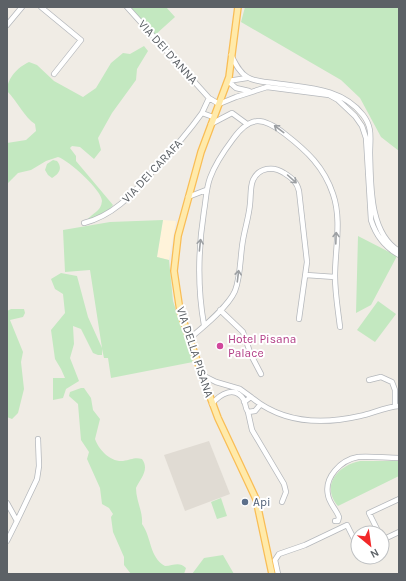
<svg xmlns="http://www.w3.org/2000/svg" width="406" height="581" font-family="Karla,sans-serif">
	<rect width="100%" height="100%" fill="#f0ece5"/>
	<path fill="#fff3da" d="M 163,220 L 176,221 L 169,260 L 157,257 Z"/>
	<path fill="#e0dbd3" d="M 209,441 L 230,494 L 185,511 L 164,455 Z"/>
	<path fill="#c3e8c0" d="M 130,7 L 166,7 L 175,17 L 155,35 Z
		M 245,7 L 399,7 L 399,151 L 381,137 L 360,98 L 341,80 L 241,22 Z
		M 144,46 L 148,51 L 137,69 L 136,80 L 112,113 L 98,138 L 101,150 L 94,159 L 80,147 L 72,146 L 70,148 L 76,156 L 76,161 L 113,205 C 107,214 97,217 87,220 C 92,213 101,212 102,201 C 102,190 68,160 58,157 L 46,161 L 31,170 L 18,173 L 7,184 L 7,143 L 26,140 L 36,131 L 35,124 C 25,118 17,101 7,91 C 7,78 18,67 29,62 L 37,65 L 54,81 L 83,97 L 96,88 L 111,63 L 123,53 L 130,54 Z
		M 53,160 L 57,161 C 63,168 59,174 52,178 L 48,175 L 45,170 L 47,164 Z
		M 163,220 L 157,257 L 169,260 L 173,301 L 193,362 L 111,378 L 108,358 L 104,358 L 102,349 L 102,355 L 98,355 L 93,353 L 81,329 L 73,326 L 74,344 L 70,358 L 79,381 L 66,389 L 63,398 L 53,400 L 53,378 L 65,378 L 61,369 L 55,359 L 51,330 L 65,313 L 63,294 L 55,289 L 51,279 L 61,273 L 77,276 L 88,317 L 102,348 L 90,270 L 65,272 L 63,230 L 110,222 Z
		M 358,236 L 397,256 L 371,305 L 356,313 Z
		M 378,301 L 396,314 L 375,342 L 357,330 Z
		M 11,309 L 24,309 L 25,313 L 23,317 L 10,320 L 23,352 L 21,362 L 24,389 L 18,413 L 12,419 L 7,417 L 7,311 Z
		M 81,388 L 84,388 L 91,398 L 93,410 L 100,419 L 95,439 C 99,450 110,462 123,461 C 131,460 134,457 142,459 C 150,470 140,479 136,488 C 136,501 143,511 142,524 C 152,538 149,557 165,566 C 173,566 179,561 186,568 L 184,574 L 131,574 L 124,565 L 124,557 L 113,532 L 111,517 L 113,514 L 109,508 L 102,504 L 100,488 L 87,459 L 89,452 L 81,440 L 78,404 L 69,396 L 70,392 Z
		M 360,461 L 399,461 L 399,476 L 338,506 C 320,485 339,465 360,461 Z
		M 221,498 L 227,516 L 217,519 L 211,502 Z
		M 223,555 L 234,574 L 192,574 L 204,558 Z"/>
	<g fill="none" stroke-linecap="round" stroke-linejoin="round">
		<g stroke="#b5b8bc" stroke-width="6">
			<path id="minor" d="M 41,7 L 81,40 L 54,74
				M 127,7 L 209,98
				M 7,25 L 22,7
				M 231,55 C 235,63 239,72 247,77 C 255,82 265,82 274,83 C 306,88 341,87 363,115 C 373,128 370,138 370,153 C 371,184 369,233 399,251
				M 247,78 L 228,81 L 236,88 L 249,91
				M 202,113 L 209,98 L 219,104 L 236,97 L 267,87 L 329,95 L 338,100 L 355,116 L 362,126 L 366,138 L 371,220 C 376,236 385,247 399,255
				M 211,124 L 232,113 L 247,124
				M 188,197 L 206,190
				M 84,223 C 115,215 133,193 154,170 C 171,152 187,134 202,113 L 213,117
				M 306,275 L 335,277
				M 220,310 L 243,332 L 251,355 L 261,374
				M 204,325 C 197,286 198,250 204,211 C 206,200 206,189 210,178 C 215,164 224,151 233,139 C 250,115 263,117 285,134 C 307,151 324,167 333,194 C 342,220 335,249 335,276 C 335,293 338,310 340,327
				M 189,339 C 202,328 228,307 235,291 C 241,275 240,256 243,240 C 245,228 249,216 250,204 C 251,196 250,187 253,180 C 259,167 274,166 284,173 C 292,178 297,182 299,191 L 307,262 L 299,319
				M 202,375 L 216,382 L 240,389 L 251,397
				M 369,380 L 381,377 L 392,382 L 395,390 L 395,406
				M 244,402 L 251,397 C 282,423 321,425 360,416 C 373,413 386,407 399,406
				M 212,404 C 220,394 235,385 244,400 C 246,405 245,408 248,412 L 255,411 L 260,405
				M 248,412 L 252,430 L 284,484 L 286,492 L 282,502
				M 7,503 L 17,521 L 7,541
				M 17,521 L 37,479 L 39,466 L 38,439
				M 335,521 L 338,521 L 339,517 C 336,509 329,503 328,495 C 324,477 341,460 358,457 C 372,456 385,458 399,458
				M 379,533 L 369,513 L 399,499
				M 382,540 L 399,532
				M 278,574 L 275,560 L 279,554 L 305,545 L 347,525 L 358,547"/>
		</g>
		<g stroke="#f9bd55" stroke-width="8">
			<path id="major" d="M 238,7 L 229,77 L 201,152 L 178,236 L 174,271 L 180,311 L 202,375 L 218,418 L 256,499 L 272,574"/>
		</g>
		<use href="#minor" stroke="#fff" stroke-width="4.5"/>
		<use href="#major" stroke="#ffeaaa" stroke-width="5.5"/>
	</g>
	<defs><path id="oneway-shaft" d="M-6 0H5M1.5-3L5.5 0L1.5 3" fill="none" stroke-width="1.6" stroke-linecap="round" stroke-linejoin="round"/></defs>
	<g stroke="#9da0a3">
		<use href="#oneway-shaft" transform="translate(279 129) rotate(-143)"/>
		<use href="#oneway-shaft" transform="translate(292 179) rotate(42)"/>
		<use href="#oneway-shaft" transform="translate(336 238) rotate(-88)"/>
		<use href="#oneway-shaft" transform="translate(200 245) rotate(-84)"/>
		<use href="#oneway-shaft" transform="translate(238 276) rotate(-83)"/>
	</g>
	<circle fill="#d1479c" stroke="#fff" stroke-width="1.5" cx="220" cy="346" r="4"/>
	<circle fill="#5c6f8a" stroke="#fff" stroke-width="1.5" cx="245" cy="502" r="4"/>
	<g text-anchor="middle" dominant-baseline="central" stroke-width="4" stroke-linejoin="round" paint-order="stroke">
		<g font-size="12" fill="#5c6166" stroke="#fff">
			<text transform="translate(168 52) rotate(48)">VIA DEI D’ANNA</text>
			<text transform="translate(152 171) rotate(-47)">VIA DEI CARAFA</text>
			<text transform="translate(195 352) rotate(72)">VIA DELLA PISANA</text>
		</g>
		<g font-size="12" fill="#b23c85" stroke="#fff" text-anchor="start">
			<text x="228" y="339">Hotel Pisana<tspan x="228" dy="14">Palace</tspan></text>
		</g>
		<g font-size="12" fill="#4e5e75" stroke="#fff" text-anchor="start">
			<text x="253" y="502">Api</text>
		</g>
	</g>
	<rect width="406" height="581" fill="none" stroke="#5c6166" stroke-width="16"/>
	<g transform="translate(370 545) rotate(151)"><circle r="19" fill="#ffffff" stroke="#bec0c2"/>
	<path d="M0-3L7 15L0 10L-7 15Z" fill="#f22829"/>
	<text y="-6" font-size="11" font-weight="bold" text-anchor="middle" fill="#5c6166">N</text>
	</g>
</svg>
